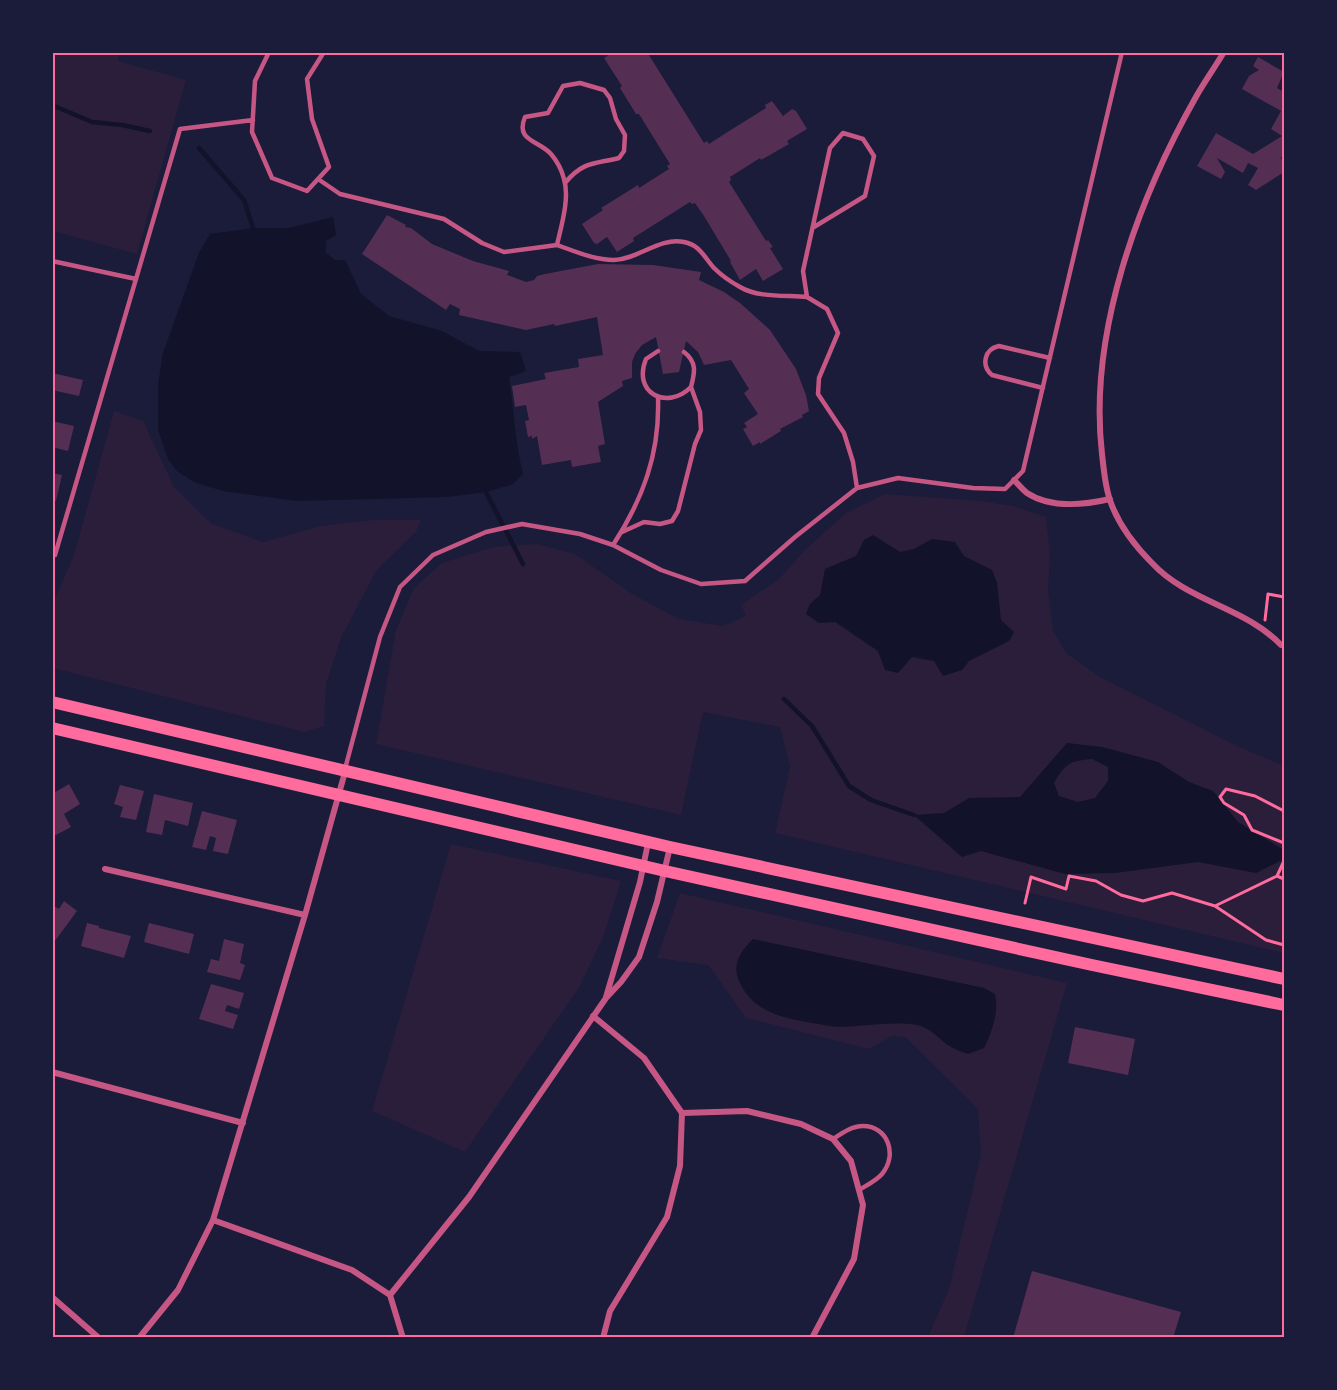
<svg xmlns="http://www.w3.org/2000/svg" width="1337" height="1390" font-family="'Archivo Narrow',sans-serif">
	<rect width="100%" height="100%" fill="#1b1b3a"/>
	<path fill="#2a1e3b" d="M 53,52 L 120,53 L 118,61 L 186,80 L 137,254 L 53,231 Z
		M 114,411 L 143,421 L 174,487 L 212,524 L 263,542 L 321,526 L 373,520 L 421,520 L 416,532 L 376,571 L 341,638 L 326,684 L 324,726 L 304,732 L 53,668 L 53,603 L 74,555 Z
		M 885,494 L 980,501 L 1013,506 L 1046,517 L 1050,553 L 1048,591 L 1053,630 L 1066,653 L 1100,677 L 1235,745 L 1284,766 L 1284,953 L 775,833 L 790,767 L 780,727 L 703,712 L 681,815 L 376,744 L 396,630 L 414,588 L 442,563 L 493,547 L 537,544 L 575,554 L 632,594 L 679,619 L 723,626 L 746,616 L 741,605 L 779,579 L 805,550 L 846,513 Z
		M 451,844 L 621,881 L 603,938 L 578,989 L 465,1152 L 372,1111 Z
		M 680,893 L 1067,983 L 964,1337 L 928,1337 L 949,1289 L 981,1154 L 978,1109 L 905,1037 L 892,1036 L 869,1049 L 746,1018 L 708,965 L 657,958 Z"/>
	<path fill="#12122b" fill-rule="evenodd" d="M 333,217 L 336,235 L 326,241 L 326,253 L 335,260 L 345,260 L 361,294 L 389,316 L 442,331 L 479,351 L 520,352 L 526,371 L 509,377 C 514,410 515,443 523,474 L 513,484 L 486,492 L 446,497 L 297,501 L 223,491 L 196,483 L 177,471 L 168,459 L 158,430 L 158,385 L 163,353 L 199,253 L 210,234 L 253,228 L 289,228 Z
		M 873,535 L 900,552 L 914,549 L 932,539 L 955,542 L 964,556 L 992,570 L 997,583 L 1001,620 L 1014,632 L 1009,641 L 969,661 L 962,670 L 943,676 L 934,661 L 912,657 L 898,673 L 885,670 L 878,651 L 835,622 L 819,623 L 806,614 L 810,604 L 820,595 L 825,569 L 856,556 L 864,540 Z
		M 1067,743 L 1102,747 L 1158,762 L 1189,782 L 1213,791 L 1238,822 L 1284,850 L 1284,859 L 1256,873 L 1198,862 L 1115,873 L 1065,874 L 981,851 L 962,857 L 914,815 L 944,813 L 969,798 L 1020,797 ZM 1092,759 L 1108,767 L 1108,781 L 1095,798 L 1078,802 L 1059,796 L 1054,783 C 1065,763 1070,761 1092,759 Z
		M 753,939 L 984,988 L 995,994 C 999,1012 992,1032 984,1048 L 968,1054 C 963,1052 956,1050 951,1047 C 939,1040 932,1028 917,1025 C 891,1021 866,1026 840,1027 C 831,1027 821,1024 812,1023 C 784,1018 753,1012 740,983 C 731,965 740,952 753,939 Z"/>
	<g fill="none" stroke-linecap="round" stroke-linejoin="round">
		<path stroke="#12122b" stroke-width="4.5" d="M 52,105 L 92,122 L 122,125 L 150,131
			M 199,148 L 244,200 L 253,228
			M 486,492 L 523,564
			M 784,699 L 812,726 L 849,786 L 871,800 L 914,815"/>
	</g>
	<path fill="#542f53" d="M 614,52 L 647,52 L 704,143 L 707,141 L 709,144 L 726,133 L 766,108 L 765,105 L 772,101 L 783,116 L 792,109 L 796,111 L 807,129 L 787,141 L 789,144 L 761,160 L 760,158 L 730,177 L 731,180 L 729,182 L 766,241 L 768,240 L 773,247 L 770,248 L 783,269 L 763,281 L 756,269 L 740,280 L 730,262 L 731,261 L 704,216 L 695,203 L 692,204 L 690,202 L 633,238 L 634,241 L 617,252 L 607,237 L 597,244 L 594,243 L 582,224 L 603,210 L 601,208 L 638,185 L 639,188 L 669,169 L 667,166 L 670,164 L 639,114 L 636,114 L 620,88 L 622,86 L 604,58 Z
		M 1258,57 L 1284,72 L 1277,88 L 1284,92 L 1284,152 L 1281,158 L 1284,163 L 1284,172 L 1256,190 L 1248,185 L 1258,168 L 1248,163 L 1243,173 L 1217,158 L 1225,172 L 1221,179 L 1197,166 L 1216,133 L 1253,154 L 1282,136 L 1271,129 L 1281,111 L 1242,89 L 1249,76 L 1259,70 L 1253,66 Z
		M 387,215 L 406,225 L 405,227 L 411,228 L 432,244 L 473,261 L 509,271 L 507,275 L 526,282 L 534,280 L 537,276 L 545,274 L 598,264 L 653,265 L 701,272 L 699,280 L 724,292 L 740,303 L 770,330 L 796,369 L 806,395 L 809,411 L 802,415 L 803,417 L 780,429 L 781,431 L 760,444 L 760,442 L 753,446 L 743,429 L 747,427 L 744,423 L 758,414 L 744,393 L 749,389 L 731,360 L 704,365 L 698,352 L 686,341 L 679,372 L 663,374 L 656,337 L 642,345 L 635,354 L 632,362 L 632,378 L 622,381 L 623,386 L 598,402 L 605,444 L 598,446 L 601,462 L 572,467 L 571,460 L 542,465 L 537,436 L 532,439 L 532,436 L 528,437 L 525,421 L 529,420 L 526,405 L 515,407 L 512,386 L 546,379 L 544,373 L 579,367 L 578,359 L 603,355 L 597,317 L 555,326 L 554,324 L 526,330 L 459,315 L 460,309 L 450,304 L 446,310 L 362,254 Z
		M 52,373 L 83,380 L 79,396 L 52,390 Z
		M 52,421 L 74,426 L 68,451 L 52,447 Z
		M 52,473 L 62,475 L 56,501 L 52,500 Z
		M 69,784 L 80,804 L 64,814 L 71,827 L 54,836 L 52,833 L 52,794 Z
		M 120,785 L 144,791 L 136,820 L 120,817 L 123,807 L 114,804 Z
		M 154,794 L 193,803 L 188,826 L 165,820 L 162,835 L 146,832 Z
		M 202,811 L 237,820 L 228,854 L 213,851 L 216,838 L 210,836 L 206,850 L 192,847 Z
		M 64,901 L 77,911 L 52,945 L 52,905 L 59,909 Z
		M 87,923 L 99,926 L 99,928 L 131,936 L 124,958 L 81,946 Z
		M 149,923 L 194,934 L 189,954 L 144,942 Z
		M 224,939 L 244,944 L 240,963 L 245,965 L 240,980 L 207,972 L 211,959 L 219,961 Z
		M 211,984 L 244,993 L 239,1009 L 227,1005 L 225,1011 L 238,1015 L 233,1029 L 199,1019 Z
		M 1075,1027 L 1135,1039 L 1128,1075 L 1068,1063 Z
		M 1032,1271 L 1181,1312 L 1173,1338 L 1013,1338 Z"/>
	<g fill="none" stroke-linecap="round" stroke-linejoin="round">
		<path stroke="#ff6b9d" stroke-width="3" d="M 1265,620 L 1268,594 L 1284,597
			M 1284,811 L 1255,796 L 1226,789 L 1220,797 L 1224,803 L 1244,815 L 1252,830 L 1284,843
			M 1277,876 L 1284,861
			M 1284,879 L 1277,876 L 1215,906 L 1266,940 L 1284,945
			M 1025,903 L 1031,877 L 1066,889 L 1069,876 L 1096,881 L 1121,895 L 1143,901 L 1172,893 L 1215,906"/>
		<path stroke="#c65784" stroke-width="4.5" d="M 269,52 L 255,81 L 252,132 L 272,178 L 307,191 L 329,167 L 312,119 L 307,79 L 324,52
			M 318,179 L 340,194 L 444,219 L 482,243 L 504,252 L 557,245 C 561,227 570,198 564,179 C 562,171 557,161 551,154 C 538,140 515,141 525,117 L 548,113 L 563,86 L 580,83 L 604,90 L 610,98 L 616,119 L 625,135 L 624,151 L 619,158 C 595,164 583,161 565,183
			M 814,227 L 865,196 L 874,156 L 863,139 L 843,133 L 830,148 L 803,271 L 807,297 L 827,309 L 838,333 L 819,378 L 818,394 L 844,433 L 853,462 L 857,488
			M 557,245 C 574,251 595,260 614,260 C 639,259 659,237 684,242 C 700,245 704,257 714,268 C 721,275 731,282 740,287 C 758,298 787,295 807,297
			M 52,261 L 136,279
			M 658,351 L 646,359 C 632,393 667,411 691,387 C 695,372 697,362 684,352
			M 1043,388 L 992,375 C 981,366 984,349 999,346 L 1050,358
			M 622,532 L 644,522 L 660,524 L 672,521 L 678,511 L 695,444 L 701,430 L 700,412 L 691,387
			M 613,545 C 643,499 660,453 658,398
			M 55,555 L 180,129 L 253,120
			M 345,769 L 380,637 L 400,587 L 433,555 L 486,532 L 522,524 L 580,534 L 613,545 L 661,570 L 701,584 L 745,581 L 795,537 L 857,488 L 898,478 L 973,488 L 1005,489 L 1023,471 L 1122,52
			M 833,1139 C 842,1133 852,1126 863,1126 C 888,1126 898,1155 882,1174 C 876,1181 867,1185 859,1190"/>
		<path stroke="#c65784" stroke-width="6" d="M 1224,52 C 1215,67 1205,81 1197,95 C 1138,199 1088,334 1102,454 C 1104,471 1105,488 1111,503 C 1119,525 1136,547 1152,563 C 1188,602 1245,607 1281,645
			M 1014,480 C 1018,484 1023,490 1027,493 C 1051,509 1084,505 1110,499
			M 105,869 L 305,915
			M 606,997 L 640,882 L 648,843
			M 593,1016 L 644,1058 L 682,1113 L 747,1111 L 801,1124 L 833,1139 L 851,1161 L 863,1205 L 854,1259 L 812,1338
			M 52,1072 L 243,1123
			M 213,1220 L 352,1270 L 390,1295
			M 52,1297 L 99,1338
			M 139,1338 L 178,1290 L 213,1220 L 305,915 L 345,772
			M 403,1338 L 390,1295 L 469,1197 L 606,998 L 621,982 L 639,957 L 657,902 L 670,847
			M 603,1338 L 610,1311 L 667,1217 L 680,1166 L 682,1113"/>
		<path stroke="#ff6b9d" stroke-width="12" d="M 52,702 L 670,847 L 1284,979
			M 52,728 L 665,871 L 1092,965 L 1284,1005"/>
	</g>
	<rect width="1337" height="1390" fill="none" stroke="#1b1b3a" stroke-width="108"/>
	<rect x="54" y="54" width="1229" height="1282" fill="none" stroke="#ff6b9d" stroke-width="2"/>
</svg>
